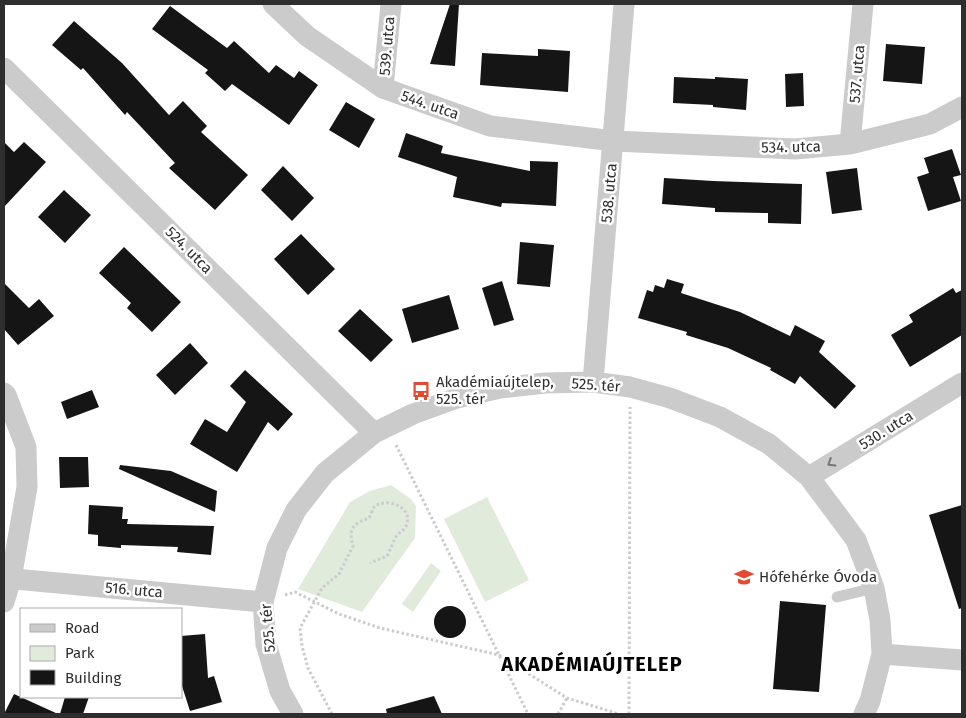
<svg xmlns="http://www.w3.org/2000/svg" width="966" height="718" font-family="'Fira Sans',sans-serif">
	<rect width="100%" height="100%" fill="#fff"/>
	<path fill="#e1ebdc" d="M 391,485 L 411,499 L 416,506 L 415,538 L 362,612 L 298,589 L 350,502 L 370,491 Z
		M 487,497 L 529,580 L 485,602 L 444,519 Z
		M 431,563 L 441,571 L 413,612 L 402,604 Z"/>
	<path fill="#151515" d="M 450,4 L 459,4 L 455,66 L 430,64 Z
		M 170,6 L 227,48 L 234,41 L 269,73 L 276,65 L 294,78 L 299,71 L 318,85 L 289,125 L 232,84 L 225,91 L 205,73 L 208,70 L 152,29 Z
		M 74,21 L 122,63 L 169,115 L 183,101 L 207,126 L 201,132 L 248,175 L 215,210 L 169,168 L 175,163 L 127,112 L 125,115 L 83,68 L 81,70 L 52,45 Z
		M 886,44 L 925,47 L 922,84 L 883,81 Z
		M 538,49 L 570,51 L 568,92 L 480,85 L 482,53 L 538,56 Z
		M 803,73 L 804,106 L 786,107 L 785,74 Z
		M 674,77 L 715,79 L 715,77 L 748,79 L 746,110 L 713,107 L 713,105 L 673,103 Z
		M 346,102 L 375,119 L 359,148 L 329,130 Z
		M 406,133 L 443,146 L 441,153 L 530,171 L 530,161 L 558,162 L 556,206 L 502,203 L 501,207 L 453,197 L 457,177 L 398,157 Z
		M 4,142 L 14,152 L 24,142 L 46,162 L 4,207 Z
		M 952,149 L 961,175 L 953,177 L 961,201 L 928,211 L 917,177 L 929,173 L 924,158 Z
		M 283,166 L 314,198 L 292,221 L 261,190 Z
		M 857,168 L 862,210 L 832,214 L 826,172 Z
		M 664,178 L 713,181 L 802,184 L 801,224 L 768,223 L 768,213 L 715,212 L 715,208 L 662,204 Z
		M 64,190 L 91,215 L 65,243 L 38,217 Z
		M 301,234 L 335,269 L 308,295 L 274,259 Z
		M 520,242 L 554,245 L 550,287 L 517,284 Z
		M 124,247 L 181,302 L 152,332 L 127,308 L 131,303 L 99,273 Z
		M 667,279 L 684,284 L 681,293 L 740,312 L 790,336 L 795,325 L 825,341 L 819,352 L 856,386 L 835,409 L 800,376 L 795,384 L 770,370 L 771,368 L 728,348 L 686,335 L 687,332 L 638,318 L 647,290 L 653,292 L 655,285 L 664,288 Z
		M 502,281 L 514,320 L 494,326 L 482,288 Z
		M 4,283 L 29,308 L 39,299 L 54,316 L 18,345 L 4,329 Z
		M 953,288 L 956,293 L 962,290 L 962,335 L 910,367 L 891,335 L 913,322 L 909,315 Z
		M 449,295 L 459,329 L 412,343 L 402,309 Z
		M 360,309 L 393,340 L 371,362 L 338,331 Z
		M 190,343 L 208,363 L 175,395 L 156,375 Z
		M 245,370 L 293,414 L 278,431 L 268,422 L 237,472 L 190,444 L 205,419 L 227,432 L 246,402 L 230,386 Z
		M 92,390 L 99,407 L 67,419 L 61,402 Z
		M 59,457 L 88,457 L 89,487 L 60,488 Z
		M 120,465 L 171,471 L 217,491 L 215,512 L 119,469 Z
		M 89,505 L 123,507 L 122,519 L 128,519 L 127,524 L 214,526 L 211,555 L 177,552 L 178,547 L 121,545 L 121,548 L 98,546 L 98,535 L 88,534 Z
		M 962,505 L 962,608 L 959,609 L 929,515 Z
		M 780,601 L 826,605 L 819,692 L 773,689 Z
		M434 622a16 16 0 1 1 32 0a16 16 0 1 1-32 0Z
		M 205,634 L 208,678 L 214,676 L 222,702 L 190,711 L 181,683 L 181,636 Z
		M 14,694 L 58,714 L 4,714 Z
		M 434,696 L 442,714 L 387,714 L 386,709 Z
		M 65,697 L 89,697 L 83,714 L 60,714 Z"/>
	<g fill="none" stroke-linecap="round" stroke-linejoin="round">
		<path stroke="#cbcbcb" stroke-width="3" stroke-dasharray="2.5 2.5" stroke-linecap="butt" d="M 396,445 L 528,714
			M 285,595 L 295,592 L 339,614 L 380,628 L 499,655 L 567,698 L 619,714
			M 332,714 L 308,668 L 302,646 L 300,628 L 322,588 L 339,574 L 353,546 C 348,528 353,524 369,518 C 371,515 372,510 374,507 C 385,497 412,506 407,523 C 406,529 401,531 397,535 C 393,541 391,549 387,556 L 370,563
			M 558,714 L 567,698
			M 629,714 L 630,407"/>
		<path stroke="#cbcbcb" stroke-width="11" d="M 837,597 L 874,588"/>
		<path stroke="#cbcbcb" stroke-width="21" d="M 273,4 L 307,36 L 383,88 L 490,126 L 614,141 L 795,149 L 850,144 L 930,124 L 962,107
			M 4,68 L 374,433
			M 383,88 L 391,4
			M 850,144 L 863,4
			M 593,382 L 624,4
			M 4,393 L 6,395 L 26,447 L 27,487 L 11,579 L 4,602
			M 809,477 L 962,383
			M 4,578 L 263,602
			M 882,654 L 962,660
			M 293,714 L 280,691 L 266,644 L 263,602 L 277,548 L 296,510 L 325,473 L 374,433 L 413,414 L 457,398 L 500,388 L 545,383 L 593,382 L 630,387 L 670,398 L 720,417 L 769,444 L 809,477 L 856,540 L 874,588 L 880,620 L 882,654 L 870,701 L 864,714"/>
	</g>
	<defs><path id="oneway-chevron" d="M-2-3.5L2.5 0L-2 3.5" fill="none" stroke-width="1.6" stroke-linecap="round" stroke-linejoin="round" transform="scale(1.25)"/></defs>
	<use stroke="#757575" href="#oneway-chevron" transform="translate(831 463) rotate(148)"/>
	<defs>
		<g id="bus-bare" transform="scale(1.5)"><path d="M-5-6H5V4H4V6H2V4H-2V6H-4V4H-5ZM-3.5-4V0h7V-4ZM-3.5 1.2v1.5H-2V1.2ZM2 1.2v1.5H3.5V1.2Z" fill="#e24b33" stroke="#fff" stroke-width="2.5" paint-order="stroke"/></g>
		<g id="school-bare" transform="scale(1.5)"><path d="M0-5L7-2L0 1L-7-2ZM-4 1L0 2.5L4 1V4Q0 6-4 4Z" fill="#e24b33" stroke="#fff" stroke-width="2.5" paint-order="stroke"/></g>
	</defs>
	<g fill-rule="evenodd">
		<use href="#bus-bare" x="421" y="391"/>
		<use href="#school-bare" x="744" y="577"/>
	</g>
	<g text-anchor="middle" dominant-baseline="central" stroke-width="5" stroke-linejoin="round" paint-order="stroke">
		<g font-size="15" fill="#2e2e2e" stroke="#fff">
			<text transform="translate(387 46) rotate(-85)">539. utca</text>
			<text transform="translate(857 74) rotate(-85)">537. utca</text>
			<text transform="translate(430 105) rotate(19)">544. utca</text>
			<text transform="translate(791 147) rotate(-1)">534. utca</text>
			<text transform="translate(609 193) rotate(-85)">538. utca</text>
			<text transform="translate(189 250) rotate(45)">524. utca</text>
			<text transform="translate(596 385) rotate(4)">525. tér</text>
			<text transform="translate(886 430) rotate(-32)">530. utca</text>
			<text transform="translate(134 590) rotate(5)">516. utca</text>
			<text transform="translate(268 628) rotate(-95)">525. tér</text>
		</g>
		<g font-size="15" fill="#2e2e2e" stroke="#fff" text-anchor="start">
			<text x="436" y="382">Akadémiaújtelep,<tspan x="436" dy="17">525. tér</tspan></text>
			<text x="759" y="577">Hófehérke Óvoda</text>
		</g>
		<g font-size="20" font-weight="bold" letter-spacing="1" fill="#000" stroke="#fff">
			<text x="592" y="664">AKADÉMIAÚJTELEP</text>
		</g>
	</g>
	<rect width="966" height="718" fill="none" stroke="#2e2e2e" stroke-width="10"/>
	<rect x="20" y="608" width="162" height="90" fill="#ffffff" stroke="#ababab"/>
	<rect x="30" y="624" width="25" height="8" fill="#cbcbcb" stroke="#ababab"/>
	<text x="65" y="633" font-size="15" fill="#2e2e2e">Road</text>
	<rect x="30" y="646" width="25" height="15" fill="#e1ebdc" stroke="#ababab"/>
	<text x="65" y="658" font-size="15" fill="#2e2e2e">Park</text>
	<rect x="30" y="670" width="25" height="15" fill="#151515" stroke="#ababab"/>
	<text x="65" y="683" font-size="15" fill="#2e2e2e">Building</text>
</svg>
